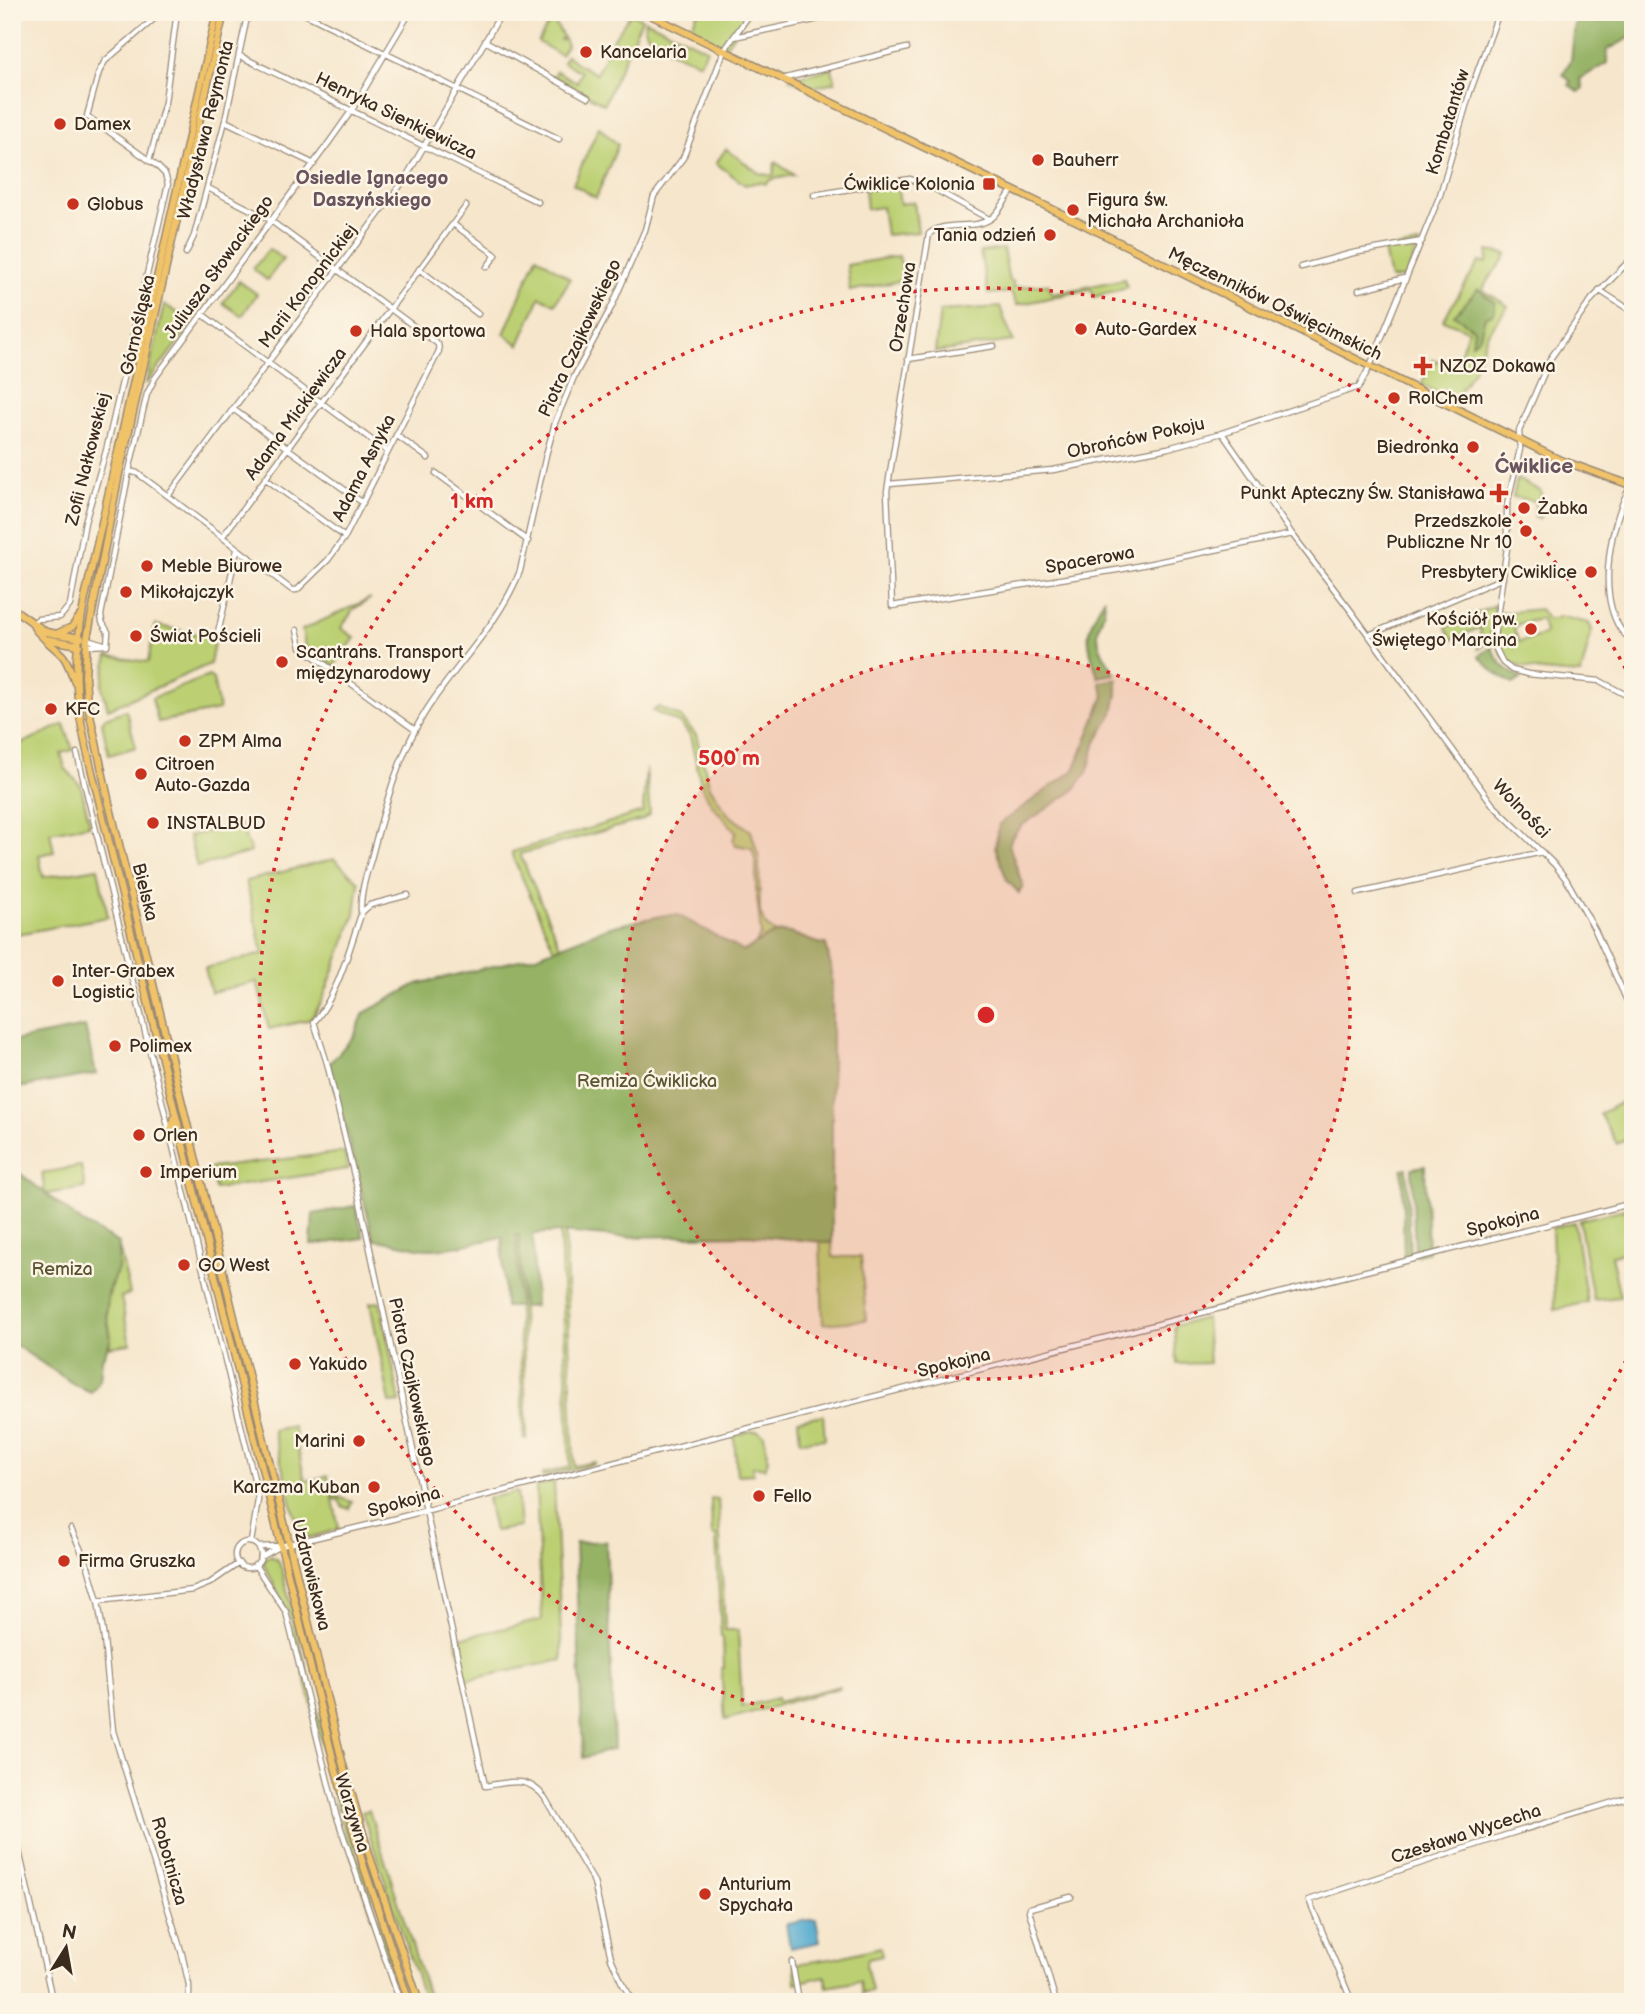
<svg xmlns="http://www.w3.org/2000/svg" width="1645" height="2014" font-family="'Balsamiq Sans',sans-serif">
	<rect width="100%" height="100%" fill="#fcf5e5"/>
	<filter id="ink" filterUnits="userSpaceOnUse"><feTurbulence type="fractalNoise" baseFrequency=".0143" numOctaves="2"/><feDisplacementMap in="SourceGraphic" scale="14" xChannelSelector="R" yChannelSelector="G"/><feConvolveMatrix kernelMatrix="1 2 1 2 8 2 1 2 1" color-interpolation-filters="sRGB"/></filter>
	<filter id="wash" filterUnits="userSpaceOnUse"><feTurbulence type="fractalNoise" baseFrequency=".00686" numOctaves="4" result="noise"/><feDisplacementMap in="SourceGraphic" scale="28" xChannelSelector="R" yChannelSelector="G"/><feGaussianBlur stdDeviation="1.57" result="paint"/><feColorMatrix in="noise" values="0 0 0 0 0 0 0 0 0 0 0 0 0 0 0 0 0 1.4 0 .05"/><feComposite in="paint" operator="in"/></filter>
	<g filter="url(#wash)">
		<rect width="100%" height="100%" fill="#f6e6cc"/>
		<path fill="#bcd073" stroke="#7c7d48" stroke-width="2" fill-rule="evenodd" d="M 547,12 L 549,12 L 563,37 L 559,40 L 564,39 L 567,45 L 561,55 L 538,42 L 551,20 Z
			M 698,12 L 739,12 L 747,15 L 725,47 L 690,29 Z
			M 631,13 L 642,19 L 604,104 L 553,76 L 556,71 L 577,82 L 581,72 L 563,62 L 567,55 L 575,62 L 596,74 L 612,41 Z
			M 645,20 L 707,49 L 700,63 C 682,55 639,45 645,20 Z
			M 832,68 L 835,82 L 810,88 L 790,79 Z
			M 599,127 L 618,145 L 596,198 L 573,184 Z
			M 726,149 L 759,173 L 773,176 L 775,162 L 794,175 L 770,180 L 766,184 L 759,182 L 745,185 L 716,163 Z
			M 897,184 L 900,204 L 914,202 L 918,232 L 886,235 L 882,207 L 867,209 L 865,189 Z
			M 1419,244 L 1406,277 L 1390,279 L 1384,250 Z
			M 269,249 L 283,259 L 267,280 L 253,269 Z
			M 1003,249 L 1009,281 L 1013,281 L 1013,288 L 1048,284 L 1053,294 L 1124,279 L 1127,287 L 1094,297 L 1091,289 L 1017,305 L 1011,292 L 988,294 L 980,252 Z
			M 1488,251 L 1507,254 C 1500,268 1487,276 1483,290 L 1508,306 L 1488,333 L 1473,372 L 1453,400 L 1421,385 L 1433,360 L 1456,367 L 1468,330 L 1443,320 L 1479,262 L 1487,263 Z
			M 537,256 L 570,279 L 555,304 L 540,297 L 519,345 L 504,334 Z
			M 899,256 L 905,280 L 850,291 L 847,265 Z
			M 239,281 L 257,294 L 242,316 L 223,303 Z
			M 164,304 L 193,323 L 146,384 Z
			M 1000,307 L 1013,341 L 935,352 L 940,311 Z
			M 1517,479 L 1541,491 L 1540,518 L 1535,517 L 1535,501 L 1513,497 Z
			M 371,598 L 354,609 L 341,628 L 355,638 L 334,666 L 305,646 L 302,630 Z
			M 1495,605 L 1490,641 L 1478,649 L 1481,627 L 1452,640 L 1446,627 Z
			M 1540,609 L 1547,619 L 1555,619 L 1559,616 L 1589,623 L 1592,630 L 1581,674 C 1561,672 1509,673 1500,651 C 1495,640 1499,625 1501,613 ZM 1541,619 L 1545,632 L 1544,635 L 1519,642 L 1514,629 L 1518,624 Z
			M 155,625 L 215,638 L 210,664 L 108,709 L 102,686 L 108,656 L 148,662 Z
			M 209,676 L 213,679 L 219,710 L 158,722 L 152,698 Z
			M 658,707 L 681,717 L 696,735 L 710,787 L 728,814 L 751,831 L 759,858 L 760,912 L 766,926 L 776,933 L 754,947 L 761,934 L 756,889 L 756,863 L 752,848 L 736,845 L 733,840 L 736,832 L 712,805 L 702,788 L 690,736 L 681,724 L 653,711 Z
			M 126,710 L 136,747 L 109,755 L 102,723 L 105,718 Z
			M 64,724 L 73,750 L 61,753 L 65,768 L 81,786 L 90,825 L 50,832 L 54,852 L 39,855 L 43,877 L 98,868 L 108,917 L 12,935 L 12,748 Z
			M 646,768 L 650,814 L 642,820 L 520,854 L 560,946 L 554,949 L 512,855 L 512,852 L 643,812 Z
			M 240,824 L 251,852 L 197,867 L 189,836 Z
			M 334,859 L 359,882 L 355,914 L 322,1001 L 313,1016 L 308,1020 L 269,1029 L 257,982 L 211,992 L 205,968 L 263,954 L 246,881 Z
			M 1633,1096 L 1633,1136 L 1617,1144 L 1600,1114 Z
			M 344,1152 L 348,1169 L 215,1189 L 210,1168 Z
			M 81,1166 L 85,1188 L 45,1194 L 42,1173 Z
			M 1625,1209 L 1632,1252 L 1611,1255 L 1620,1297 L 1593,1300 L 1579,1220 Z
			M 1574,1222 L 1587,1302 L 1555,1310 L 1552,1228 Z
			M 560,1232 L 565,1232 L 574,1466 L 595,1462 L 595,1464 L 542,1477 L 542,1474 L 570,1467 Z
			M 515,1235 L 519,1235 L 527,1439 L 524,1439 Z
			M 820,1241 L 832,1243 L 833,1257 L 861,1257 L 866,1320 L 823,1324 Z
			M 119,1247 L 130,1294 L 121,1297 L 130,1344 L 109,1347 C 114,1334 106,1321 107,1308 C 109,1286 119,1269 119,1247 Z
			M 380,1302 L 400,1402 L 390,1403 L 370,1303 Z
			M 1206,1318 L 1209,1363 L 1177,1364 L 1174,1326 Z
			M 823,1415 L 825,1439 L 800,1441 L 798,1420 Z
			M 293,1426 L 305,1481 L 328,1476 L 330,1488 L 336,1488 L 338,1497 L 352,1502 L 349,1509 L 342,1506 L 339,1500 L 336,1500 L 332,1494 L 339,1529 L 308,1538 L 297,1525 L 273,1430 Z
			M 751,1431 L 758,1431 L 764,1435 L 768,1460 L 765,1468 L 753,1466 L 753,1474 L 737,1475 L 734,1436 Z
			M 554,1482 L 562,1660 L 466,1680 L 456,1639 L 542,1620 L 536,1486 Z
			M 517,1492 L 520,1527 L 494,1531 L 487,1498 Z
			M 711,1499 L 718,1499 L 725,1630 L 738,1630 L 742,1707 L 777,1698 L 778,1702 L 839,1686 L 839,1688 L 725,1720 L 721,1668 L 724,1668 L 723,1637 L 721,1637 L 716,1536 L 712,1535 Z
			M 270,1556 L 278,1560 L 282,1570 L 342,1809 L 338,1810 L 289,1613 L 264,1565 L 265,1558 Z
			M 369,1810 L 430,2002 L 425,2002 L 362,1812 Z
			M 344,1814 L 406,2002 L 401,2002 L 339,1816 Z
			M 880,1947 L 882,1956 L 868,1959 L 866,1965 L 872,1991 L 862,1994 L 860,1981 L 827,1987 L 825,1976 L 796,1983 L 795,1964 L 836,1958 Z"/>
		<path fill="#95b265" stroke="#686e42" stroke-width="2" d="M 1591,12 L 1633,12 L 1633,36 L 1607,50 L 1607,63 L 1580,79 L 1583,88 L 1579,92 L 1569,85 L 1571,82 L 1563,74 L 1571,60 L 1575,24 Z
			M 1478,289 L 1495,303 L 1494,313 L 1485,317 L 1480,336 L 1472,344 L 1474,329 L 1454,315 Z
			M 1104,599 C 1106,610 1102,616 1099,626 C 1094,644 1107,660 1115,674 L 1098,677 C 1086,639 1083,634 1104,599 Z
			M 1492,647 C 1497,663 1507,669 1521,679 L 1513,684 L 1493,671 L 1479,656 Z
			M 1117,679 L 1117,695 L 1113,713 L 1096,742 L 1088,771 L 1073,791 L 1021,826 L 1012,837 L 1009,845 L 1023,886 L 1019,893 L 1007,880 L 995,847 L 999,824 L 1074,770 L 1104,696 L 1100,682 Z
			M 665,915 L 678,915 L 743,951 C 754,947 766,935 777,933 C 793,929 809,944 826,944 L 832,973 L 832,1243 L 749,1235 L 618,1237 L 560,1232 L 533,1234 L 535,1306 L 522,1307 L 519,1235 L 516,1235 L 519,1307 L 505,1307 L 502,1237 C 475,1242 446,1252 418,1248 C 403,1245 390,1241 374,1240 L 329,1064 L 354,1036 L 364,1013 L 417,984 L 536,956 L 609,927 Z
			M 85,1027 L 96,1074 L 12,1089 L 12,1041 Z
			M 1425,1166 L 1428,1252 L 1415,1256 L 1412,1168 Z
			M 12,1167 L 84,1224 L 119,1243 L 118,1269 L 109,1288 L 106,1312 L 111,1340 L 102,1359 L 100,1380 L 91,1392 L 77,1386 L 12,1343 Z
			M 1407,1168 L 1410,1257 L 1404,1258 L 1402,1169 Z
			M 355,1206 L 364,1238 L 311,1245 L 313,1214 Z
			M 606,1541 L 614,1749 L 583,1758 L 575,1543 Z"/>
		<path fill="#51a9ce" stroke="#466a76" stroke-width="2" d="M 816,1919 L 820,1942 L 790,1948 L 786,1924 Z"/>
	</g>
	<g filter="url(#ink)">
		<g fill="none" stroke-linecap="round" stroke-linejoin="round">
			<g stroke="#988875" stroke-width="7">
				<path id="minor" d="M 301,12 L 559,139
					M 749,15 L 761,12
					M 734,37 L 852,12
					M 485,41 L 588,98
					M 240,56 L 538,202
					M 782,79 L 907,48
					M 225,121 L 314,164
					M 149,161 L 165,102 L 177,12
					M 1013,190 C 1006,198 1001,210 993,217 C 975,232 945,219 929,234 L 887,491 L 892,606 L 1123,569 L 1292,534
					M 814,195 L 910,179 L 931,187 L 989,219
					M 453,224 L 496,255 L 487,267
					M 186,253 L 194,236 L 225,121 L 248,12
					M 1633,257 L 1592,299 L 1550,359 L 1519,431 L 1520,449 L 1507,505 L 1507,548 L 1493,643 L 1503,663 L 1512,670 L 1528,674 L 1600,681 L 1626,695 L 1633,705
					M 1301,267 L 1353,253 L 1422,241
					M 419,269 L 478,314
					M 1359,290 L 1405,278
					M 1599,290 L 1633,312
					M 202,314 L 388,452
					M 908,359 L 994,346
					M 233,409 L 363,503
					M 1222,433 L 1292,534 L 1351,611 L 1493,805 L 1555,865 L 1566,879 L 1595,930 L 1633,1014
					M 396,435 L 428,458
					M 129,471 L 137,473 C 189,511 240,551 292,590 L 297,590 L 328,560 L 345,537 L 439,351 L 438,344 L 267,218 L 208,188
					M 436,473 L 528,541
					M 266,479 L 345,537
					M 1633,482 C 1611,518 1596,592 1621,630 C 1624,634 1629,638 1633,642
					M 889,484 L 1053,470 L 1168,448 L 1222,433 L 1359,387 L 1370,366 L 1440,195 L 1470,92 L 1499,12
					M 168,496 L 405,179 L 502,12
					M 223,536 L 466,206
					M 32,624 L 38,619 L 60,617 L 70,605 L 85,522 L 106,451 L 168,184 L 165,174 L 157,166 L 87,116 L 99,72 L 105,61 L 162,12
					M 297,630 L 301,647 L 415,730
					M 218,633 L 237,550
					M 1369,635 L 1503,578
					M 87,639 L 107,645
					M 107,645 L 108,632 L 102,622 L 101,615 L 129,471 L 147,394 L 155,378 L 330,141 L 352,110 L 410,12
					M 87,646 L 106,645
					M 77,753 L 257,1491 L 258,1500 L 251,1542
					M 1358,893 L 1542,852
					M 408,895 L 370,905 L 362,912 C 349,948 339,993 314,1022 L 327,1063 L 357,1188 L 485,1786 C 510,1782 528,1775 545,1798 L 594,1882 L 611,1958 L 622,1983 L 634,2002
					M 361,911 C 360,894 366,875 371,859 C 385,805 401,745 434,699 C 463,657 501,620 520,571 L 546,455 L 555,423 L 574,377 L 612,306 L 645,230 L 654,196 L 683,158 L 724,51 L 751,12
					M 71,1529 L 87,1563 L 98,1601 L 104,1639 L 113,1731 L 182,1954 L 189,1985 L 189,2002
					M235 1555a13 13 0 1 1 26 0a13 13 0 1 1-26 0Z
					M 259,1547 L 281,1546 L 389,1520 L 1633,1203
					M 261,1557 L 281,1546
					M 255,1565 L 286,1612 L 336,1814 L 400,2002
					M 98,1601 L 193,1590 L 210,1583 L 239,1563
					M 16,1837 L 52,1999 L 50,2002
					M 792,1962 L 799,2002
					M 12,2000 L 13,2002
					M 1056,2002 L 1029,1911 L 1030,1908 L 1071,1897
					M 1352,2002 L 1309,1900 L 1503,1836 L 1633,1796"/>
			</g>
			<g stroke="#988875" stroke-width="9">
				<path id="major" d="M 217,12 L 87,589 C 80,621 75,654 77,687 C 79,726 91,766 100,805 L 335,1767 L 362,1861 L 409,2002
					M 224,12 L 119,474 L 87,639 L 85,677 L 87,701 L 109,803 L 343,1765 L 370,1857 L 419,2002
					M 644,12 L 1054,210 L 1558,459 L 1633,486
					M 12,608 L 46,632 L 81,638
					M 34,627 C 42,639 54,646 63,656 C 69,664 71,673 75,682
					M 56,634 L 72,627 L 80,616
					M 45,639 L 79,645
					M 170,1133 L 175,1117"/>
			</g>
			<use href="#minor" stroke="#fff" stroke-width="4.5"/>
			<use href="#major" stroke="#f1c369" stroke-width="6"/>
		</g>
	</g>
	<circle cx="986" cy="1015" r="364" fill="#d62828" fill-opacity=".12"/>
	<g fill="none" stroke="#d62828" stroke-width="3.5" stroke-dasharray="3.5 7">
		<circle cx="986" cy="1015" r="364"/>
		<path d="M1631 1351A727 727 0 1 1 1631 679"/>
	</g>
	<g fill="#c8321e" stroke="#fcf5e5" stroke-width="2.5">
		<circle cx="586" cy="52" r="7"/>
		<circle cx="60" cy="124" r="7"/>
		<circle cx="1038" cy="160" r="7"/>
		<rect x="982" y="177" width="14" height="14" rx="3.5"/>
		<circle cx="73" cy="204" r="7"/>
		<circle cx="1073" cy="210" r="7"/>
		<circle cx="1050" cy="235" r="7"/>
		<circle cx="1081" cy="329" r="7"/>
		<circle cx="356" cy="331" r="7"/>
		<path d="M1419.5 355.5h7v7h7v7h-7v7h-7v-7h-7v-7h7z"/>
		<circle cx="1394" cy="398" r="7"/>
		<circle cx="1473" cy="447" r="7"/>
		<path d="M1495.5 482.5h7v7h7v7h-7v7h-7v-7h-7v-7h7z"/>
		<circle cx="1524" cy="508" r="7"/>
		<circle cx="1526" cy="531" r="7"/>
		<circle cx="147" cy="566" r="7"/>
		<circle cx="1591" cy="572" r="7"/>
		<circle cx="126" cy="592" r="7"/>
		<circle cx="1531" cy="629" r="7"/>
		<circle cx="136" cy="636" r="7"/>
		<circle cx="282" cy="662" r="7"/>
		<circle cx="51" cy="709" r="7"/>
		<circle cx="185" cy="741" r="7"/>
		<circle cx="141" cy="774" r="7"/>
		<circle cx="153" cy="823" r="7"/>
		<circle cx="58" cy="981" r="7"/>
		<circle cx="115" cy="1046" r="7"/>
		<circle cx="139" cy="1135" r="7"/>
		<circle cx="146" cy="1172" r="7"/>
		<circle cx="184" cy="1265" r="7"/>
		<circle cx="295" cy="1364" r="7"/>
		<circle cx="359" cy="1441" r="7"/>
		<circle cx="374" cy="1487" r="7"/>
		<circle cx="759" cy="1496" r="7"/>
		<circle cx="64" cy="1561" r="7"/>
		<circle cx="705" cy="1894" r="7"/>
	</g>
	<g text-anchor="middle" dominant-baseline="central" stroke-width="5" stroke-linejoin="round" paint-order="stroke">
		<g font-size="18" fill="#3b2a1e" stroke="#fcf5e5" text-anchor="start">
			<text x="600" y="52">Kancelaria</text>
			<text x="74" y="124">Damex</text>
			<text x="1052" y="160">Bauherr</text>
			<text x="975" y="184" text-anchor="end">Ćwiklice Kolonia</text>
			<text x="1087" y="200">Figura św.<tspan x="1087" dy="21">Michała Archanioła</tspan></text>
			<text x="87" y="204">Globus</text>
			<text x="1036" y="235" text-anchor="end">Tania odzień</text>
			<text x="1095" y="329">Auto-Gardex</text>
			<text x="370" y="331">Hala sportowa</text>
			<text x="1439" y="366">NZOZ Dokawa</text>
			<text x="1408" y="398">RolChem</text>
			<text x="1459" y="447" text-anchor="end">Biedronka</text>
			<text x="1485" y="493" text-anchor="end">Punkt Apteczny Św. Stanisława</text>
			<text x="1538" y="508">Żabka</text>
			<text x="1512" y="521" text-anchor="end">Przedszkole<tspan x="1512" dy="21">Publiczne Nr 10</tspan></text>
			<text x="161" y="566">Meble Biurowe</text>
			<text x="1577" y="572" text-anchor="end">Presbytery Cwiklice</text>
			<text x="140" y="592">Mikołajczyk</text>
			<text x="1517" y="619" text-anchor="end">Kościół pw.<tspan x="1517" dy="21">Świętego Marcina</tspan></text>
			<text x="150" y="636">Świat Pościeli</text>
			<text x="296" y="652">Scantrans. Transport<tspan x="296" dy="21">międzynarodowy</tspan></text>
			<text x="65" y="709">KFC</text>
			<text x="199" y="741">ZPM Alma</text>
			<text x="155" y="764">Citroen<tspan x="155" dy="21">Auto-Gazda</tspan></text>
			<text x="167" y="823">INSTALBUD</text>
			<text x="72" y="971">Inter-Grabex<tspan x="72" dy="21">Logistic</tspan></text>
			<text x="129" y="1046">Polimex</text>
			<text x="153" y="1135">Orlen</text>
			<text x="160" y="1172">Imperium</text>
			<text x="198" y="1265">GO West</text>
			<text x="309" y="1364">Yakudo</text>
			<text x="345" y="1441" text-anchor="end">Marini</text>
			<text x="360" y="1487" text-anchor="end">Karczma Kuban</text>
			<text x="773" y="1496">Fello</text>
			<text x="78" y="1561">Firma Gruszka</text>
			<text x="719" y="1884">Anturium<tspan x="719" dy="21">Spychała</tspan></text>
		</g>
		<g font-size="18" fill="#3b2a1e" stroke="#fcf5e5">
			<text transform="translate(396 116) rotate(26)">Henryka Sienkiewicza</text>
			<text transform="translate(1448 122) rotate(-73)">Kombatantów</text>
			<text transform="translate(206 130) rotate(-76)">Władysława Reymonta</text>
			<text transform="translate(219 267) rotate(-54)">Juliusza Słowackiego</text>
			<text transform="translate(308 286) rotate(-53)">Marii Konopnickiej</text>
			<text transform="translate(1275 304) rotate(26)">Męczenników Oświęcimskich</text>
			<text transform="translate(903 307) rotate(-81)">Orzechowa</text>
			<text transform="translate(138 325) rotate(-77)">Górnośląska</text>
			<text transform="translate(580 338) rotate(-65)">Piotra Czajkowskiego</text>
			<text transform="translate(296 414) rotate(-54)">Adama Mickiewicza</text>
			<text transform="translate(1136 438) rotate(-12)">Obrońców Pokoju</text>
			<text transform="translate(88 459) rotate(-76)">Zofii Nałkowskiej</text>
			<text transform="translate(364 468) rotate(-63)">Adama Asnyka</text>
			<text transform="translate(1090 560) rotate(-10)">Spacerowa</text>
			<text transform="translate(1521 809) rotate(46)">Wolności</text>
			<text transform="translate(145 892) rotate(76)">Bielska</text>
			<text transform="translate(1503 1222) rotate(-14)">Spokojna</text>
			<text transform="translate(954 1363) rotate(-14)">Spokojna</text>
			<text transform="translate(412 1382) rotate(78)">Piotra Czajkowskiego</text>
			<text transform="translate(404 1502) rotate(-15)">Spokojna</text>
			<text transform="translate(311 1575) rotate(76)">Uzdrowiskowa</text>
			<text transform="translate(352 1813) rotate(73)">Warzywna</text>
			<text transform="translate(1466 1834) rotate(-18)">Czesława Wycecha</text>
			<text transform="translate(169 1861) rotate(74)">Robotnicza</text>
		</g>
		<g font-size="18" fill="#5b5433" stroke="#fcf5e5">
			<text x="647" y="1081">Remiza Ćwiklicka</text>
			<text x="62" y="1269">Remiza</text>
		</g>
		<g font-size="19" font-weight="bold" fill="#69535e" stroke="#fcf5e5">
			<text x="372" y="178">Osiedle Ignacego<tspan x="372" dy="22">Daszyńskiego</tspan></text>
		</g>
		<g font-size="21" font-weight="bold" fill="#69535e" stroke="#fcf5e5">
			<text x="1534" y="466">Ćwiklice</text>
		</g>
	</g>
	<circle cx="986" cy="1015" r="10" fill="#d62828" stroke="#fcf5e5" stroke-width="3.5"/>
	<g font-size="21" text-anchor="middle" font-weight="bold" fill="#d62828" stroke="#fcf5e5" stroke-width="5" stroke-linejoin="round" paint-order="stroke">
		<text x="472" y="508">1 km</text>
		<text x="729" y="765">500 m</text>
	</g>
	<rect width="1645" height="2014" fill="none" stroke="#fcf5e5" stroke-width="42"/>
	<g transform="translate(66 1948) rotate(11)" stroke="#fcf5e5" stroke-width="5" paint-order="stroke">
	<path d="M0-5L12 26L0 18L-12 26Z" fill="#3b2a1e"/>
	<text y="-10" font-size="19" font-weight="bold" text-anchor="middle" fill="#3b2a1e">N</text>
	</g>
</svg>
